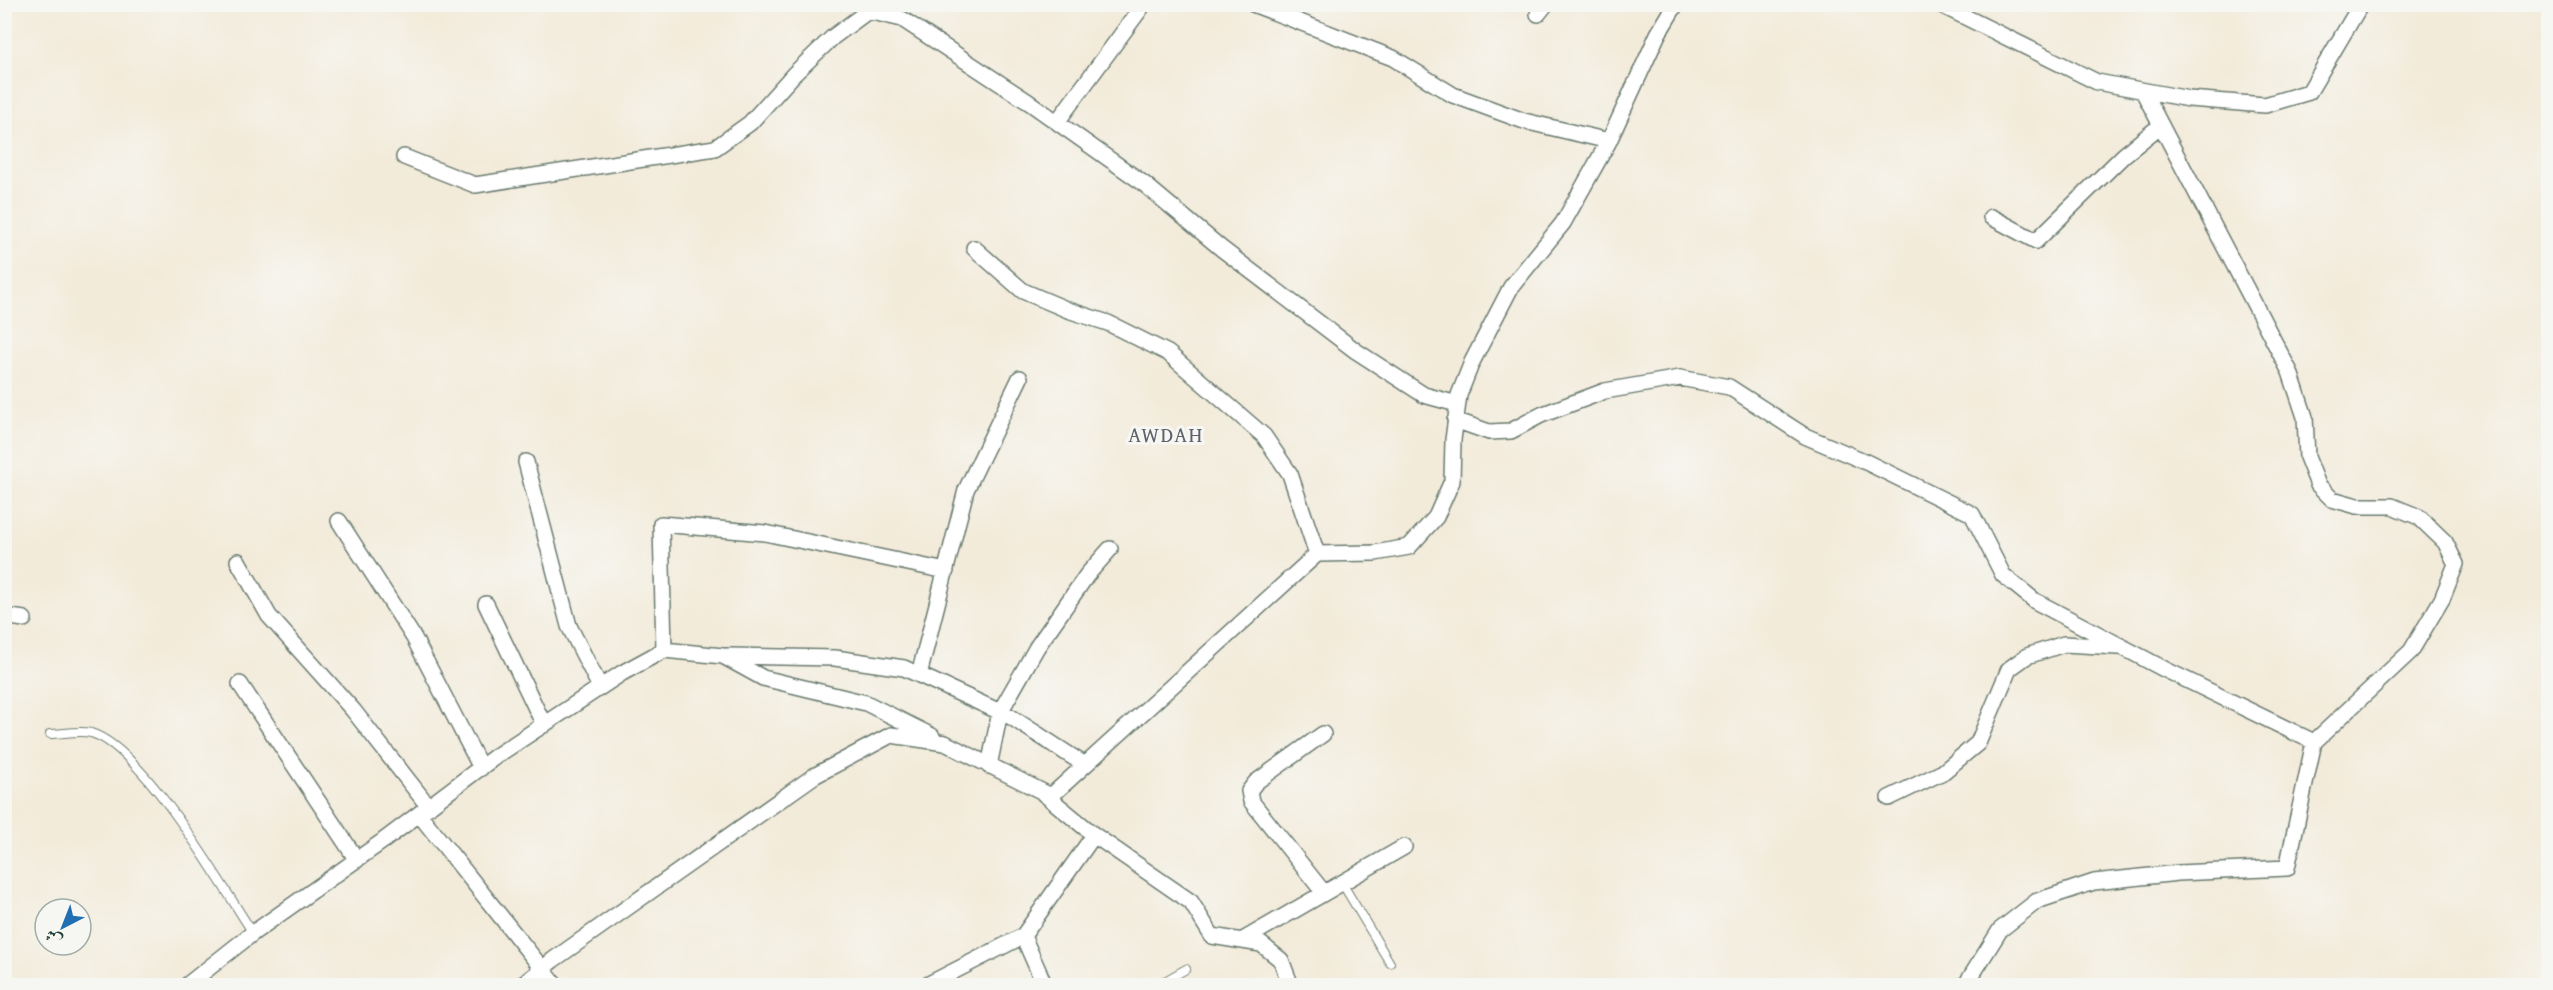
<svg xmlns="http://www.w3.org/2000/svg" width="2553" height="990" font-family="'Gentium Book Plus',Amiri,serif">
	<rect width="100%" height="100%" fill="#f6f6f2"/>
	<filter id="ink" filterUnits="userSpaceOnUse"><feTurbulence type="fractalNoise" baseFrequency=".0167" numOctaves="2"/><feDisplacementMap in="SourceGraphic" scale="12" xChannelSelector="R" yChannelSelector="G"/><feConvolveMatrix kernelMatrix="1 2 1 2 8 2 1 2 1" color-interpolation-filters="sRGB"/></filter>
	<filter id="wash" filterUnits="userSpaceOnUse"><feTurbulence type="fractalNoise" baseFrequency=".008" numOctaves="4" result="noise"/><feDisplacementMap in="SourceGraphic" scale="24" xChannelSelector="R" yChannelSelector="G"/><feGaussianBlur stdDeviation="1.35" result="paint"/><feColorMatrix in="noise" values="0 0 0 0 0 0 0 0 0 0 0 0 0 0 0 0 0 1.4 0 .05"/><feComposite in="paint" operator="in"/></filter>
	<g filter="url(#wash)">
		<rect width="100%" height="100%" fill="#f3ebda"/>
	</g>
	<g filter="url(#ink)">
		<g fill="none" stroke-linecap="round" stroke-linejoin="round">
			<g stroke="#697a6e" stroke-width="10">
				<path id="service" d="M 50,734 C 62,734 79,730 91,733 C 143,748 222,886 253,933
					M 1342,883 L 1390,963
					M 1156,986 L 1186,969"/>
			</g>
			<g stroke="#697a6e" stroke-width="18">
				<path id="minor" d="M 1253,4 L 1393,58 L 1453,95 L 1524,121 L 1609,141
					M 1939,4 L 2097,82 L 2189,99 L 2265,105 L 2309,92 L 2361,4
					M 1538,14 L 1546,4
					M 2143,91 L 2290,372 L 2305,417 L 2307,457 L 2318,485 L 2332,499 L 2357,506 L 2392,506 L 2419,517 L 2445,542 L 2456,564 L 2442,599 L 2411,651 L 2314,742
					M 1057,122 L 1144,4
					M 404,157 L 475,185 L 715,148 L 750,123 L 794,74 L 833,37 L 868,11 L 902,19 L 1030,103 L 1143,183 L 1222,249 L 1356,351 L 1424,395 L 1457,404
					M 1991,217 L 2036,241 L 2124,155 L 2161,125
					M 974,248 L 1023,291 L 1068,310 L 1108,323 L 1168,353 L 1264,436 L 1290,474 L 1317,554
					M 1455,420 L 1489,432 L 1511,431 L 1541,415 L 1605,391 L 1680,378 L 1729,387 L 1805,436 L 1866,462 L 1972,514 L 2003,575 L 2035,601 L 2164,669 L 2314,742 L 2287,868 L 2178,873 L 2094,882 L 2037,901 L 2000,930 L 1965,986
					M 526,462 L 569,626 L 600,687
					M 339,521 L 414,638 L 481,768
					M 238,561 L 269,616 L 353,710 L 429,807
					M 486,604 L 544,725
					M 4,616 L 24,619
					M 664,650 L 661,524 L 765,533 L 946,571
					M 727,656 L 835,658 L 904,668 L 1011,717 L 1085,765
					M 919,675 L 966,490 L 1020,378
					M 240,684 L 357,860
					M 1323,734 L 1256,782 L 1249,791 L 1251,801 L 1324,893
					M 989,766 L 1000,712 L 1037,647 L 1087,575 L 1110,549
					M 1043,793 L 1094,835 L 1191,902 L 1212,936 L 1261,944 L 1281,960 L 1291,986
					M 1889,798 L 1943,772 L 1978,743 L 2009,669 L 2027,656 L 2064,644 L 2117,647
					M 419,814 L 556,986
					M 1023,936 L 1045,986
					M 1243,940 L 1404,847
					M 186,986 L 253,933 L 383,841 L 496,756 L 622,673 L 664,650 L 723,656 L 763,678 L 866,703 L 932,736
					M 521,986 L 553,960 L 814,776 L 891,735 L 945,743 L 1051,796 L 1317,554 L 1375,553 L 1409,547 L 1436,517 L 1452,481 L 1453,440 L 1459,395 L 1472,362 L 1511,287 L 1563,223 L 1609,141 L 1658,34 L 1676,4
					M 925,986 L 1023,936 L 1094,835"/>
			</g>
			<use href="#service" stroke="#fff" stroke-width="8"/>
			<use href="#minor" stroke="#fff" stroke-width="15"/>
		</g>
	</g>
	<g text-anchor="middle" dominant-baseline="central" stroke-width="6" stroke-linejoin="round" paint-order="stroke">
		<g font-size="21" letter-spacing="1.5" fill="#5f626b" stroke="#f6f6f2">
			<text x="1166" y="434">AWDAH</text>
		</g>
	</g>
	<rect width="2553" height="990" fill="none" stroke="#f6f6f2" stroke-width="24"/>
	<g transform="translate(63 927) rotate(222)"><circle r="28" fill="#f6f6f2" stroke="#a0aca6" stroke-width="1.5"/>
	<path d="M0-4.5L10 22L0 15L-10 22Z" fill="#1f6fb2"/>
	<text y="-9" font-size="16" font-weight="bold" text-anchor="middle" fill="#1f3d34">ش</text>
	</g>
</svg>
